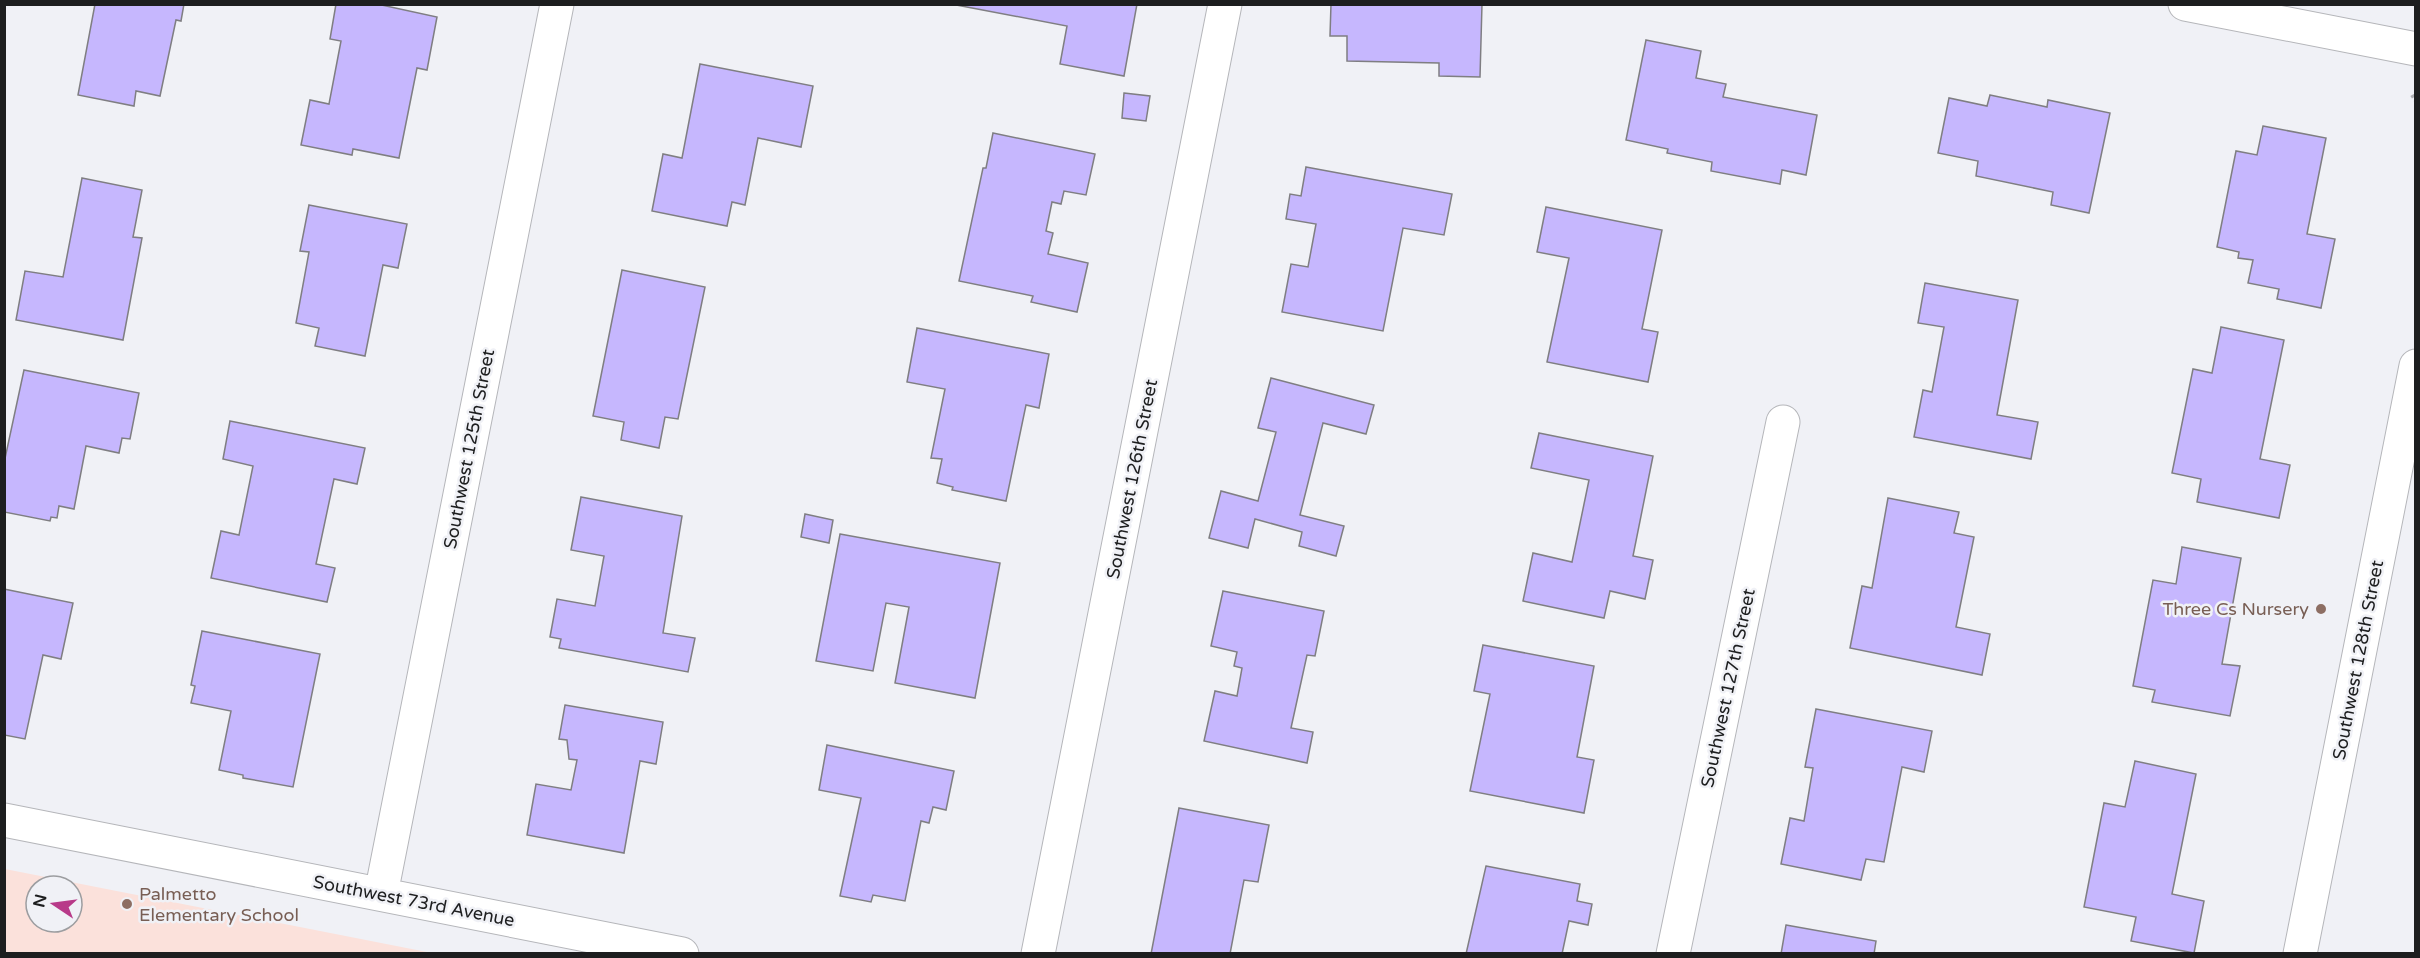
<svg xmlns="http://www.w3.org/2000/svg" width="2420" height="958" font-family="'Varela Round',sans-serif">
	<rect width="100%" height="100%" fill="#f0f1f6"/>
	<path fill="#fbe1db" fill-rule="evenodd" d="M 5,869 L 432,953 L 5,953 ZM 36,886 L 72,886 L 72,922 L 36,922 Z"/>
	<path fill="#c6b7fe" stroke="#7f7e82" stroke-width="1.5" d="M 95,4 L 184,4 L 181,21 L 176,20 L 160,96 L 136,91 L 134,106 L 78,95 Z
		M 336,4 L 377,4 L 437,17 L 427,70 L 417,68 L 399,158 L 353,149 L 352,155 L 301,145 L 310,100 L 329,104 L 341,41 L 330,39 Z
		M 951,4 L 1137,4 L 1124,76 L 1060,64 L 1067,26 Z
		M 1331,4 L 1482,4 L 1480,77 L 1439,76 L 1439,63 L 1347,61 L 1347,36 L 1330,36 Z
		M 1646,40 L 1701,51 L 1696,78 L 1726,84 L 1723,97 L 1817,115 L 1806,175 L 1782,170 L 1780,184 L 1711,171 L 1712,162 L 1667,153 L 1668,149 L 1626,140 Z
		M 700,64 L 813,86 L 801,147 L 758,138 L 745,205 L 732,202 L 727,226 L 652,211 L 663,154 L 682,158 Z
		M 1124,93 L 1150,96 L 1146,121 L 1122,118 Z
		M 1990,95 L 2047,107 L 2048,100 L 2110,113 L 2089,213 L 2051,205 L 2053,192 L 1976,176 L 1978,161 L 1938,153 L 1949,98 L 1987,106 Z
		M 2263,126 L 2326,138 L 2307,234 L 2335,239 L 2321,308 L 2277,299 L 2279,289 L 2248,283 L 2253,260 L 2238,258 L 2239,252 L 2217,247 L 2236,151 L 2257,155 Z
		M 993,133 L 1095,154 L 1086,195 L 1064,191 L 1061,204 L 1052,202 L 1046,231 L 1053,233 L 1048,254 L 1088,263 L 1077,312 L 1031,302 L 1033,296 L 959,281 L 983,168 L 986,168 Z
		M 1306,167 L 1452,194 L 1444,235 L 1403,228 L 1383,331 L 1282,312 L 1291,264 L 1308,267 L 1316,224 L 1286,219 L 1290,194 L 1301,196 Z
		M 82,178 L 142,190 L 133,237 L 142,238 L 123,340 L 16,320 L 25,271 L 63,277 Z
		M 309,205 L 407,224 L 398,268 L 383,265 L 365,356 L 315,346 L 319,328 L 296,323 L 309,252 L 300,251 Z
		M 1546,207 L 1662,230 L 1642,329 L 1658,332 L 1648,382 L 1547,362 L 1569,258 L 1537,252 Z
		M 622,270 L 705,287 L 678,419 L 665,417 L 659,448 L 621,440 L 624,422 L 593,416 Z
		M 1925,283 L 2018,300 L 1997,415 L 2038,422 L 2031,459 L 1914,437 L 1923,390 L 1932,392 L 1944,327 L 1918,323 Z
		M 2221,327 L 2284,340 L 2260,459 L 2290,465 L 2279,518 L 2197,502 L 2201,479 L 2172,473 L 2193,369 L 2212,373 Z
		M 917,328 L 1049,354 L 1039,408 L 1026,405 L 1006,501 L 952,490 L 953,487 L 937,483 L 942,459 L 931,458 L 945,389 L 907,382 Z
		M 24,370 L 139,393 L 130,439 L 122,438 L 119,453 L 86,446 L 74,509 L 59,506 L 57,518 L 51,517 L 50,521 L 4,512 L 4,463 Z
		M 1271,378 L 1374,405 L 1366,434 L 1323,423 L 1300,515 L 1344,526 L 1336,556 L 1299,546 L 1302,532 L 1255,519 L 1248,548 L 1209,538 L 1221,491 L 1258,501 L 1276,432 L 1258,428 Z
		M 230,421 L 365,448 L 357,484 L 334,479 L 316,564 L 335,568 L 327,602 L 211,578 L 221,531 L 239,535 L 253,466 L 223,459 Z
		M 1539,433 L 1653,456 L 1633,556 L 1653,560 L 1645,599 L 1610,591 L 1604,618 L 1523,601 L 1533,553 L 1572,562 L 1589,480 L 1531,468 Z
		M 581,497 L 682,516 L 663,633 L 695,638 L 688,672 L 559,648 L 561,639 L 550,637 L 557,599 L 595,606 L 604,556 L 571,550 Z
		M 1888,498 L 1959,512 L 1954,533 L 1974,537 L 1956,627 L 1990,634 L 1982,675 L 1850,648 L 1862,586 L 1872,588 Z
		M 805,514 L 833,520 L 829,543 L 801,537 Z
		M 840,534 L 1000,563 L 975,698 L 895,683 L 909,607 L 886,603 L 873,671 L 816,661 Z
		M 2182,547 L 2241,558 L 2222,664 L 2240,666 L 2230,716 L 2152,702 L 2155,690 L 2133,686 L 2153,580 L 2176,584 Z
		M 4,589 L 73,603 L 61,659 L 43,655 L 25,739 L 4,735 Z
		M 1223,591 L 1324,611 L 1315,656 L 1307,655 L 1291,728 L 1313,732 L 1307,763 L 1204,741 L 1215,691 L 1237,696 L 1242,668 L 1234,666 L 1237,652 L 1211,646 Z
		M 202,631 L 320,654 L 293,787 L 243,778 L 243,775 L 219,770 L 231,711 L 191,703 L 195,686 L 191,685 Z
		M 1483,645 L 1594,666 L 1577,757 L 1594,760 L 1584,813 L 1470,791 L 1490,694 L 1474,691 Z
		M 565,705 L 663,722 L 656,764 L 640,761 L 624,853 L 527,835 L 536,784 L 571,790 L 577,760 L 569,759 L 567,740 L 559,739 Z
		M 1816,709 L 1932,731 L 1924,772 L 1902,767 L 1884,862 L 1866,859 L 1861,880 L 1781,864 L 1790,818 L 1804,821 L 1813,768 L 1805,767 Z
		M 827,745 L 954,771 L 946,810 L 933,807 L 929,823 L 921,821 L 905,901 L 873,895 L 871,902 L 840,896 L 861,798 L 819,790 Z
		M 2135,761 L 2196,774 L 2172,894 L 2204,901 L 2194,953 L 2131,941 L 2136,917 L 2084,907 L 2104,803 L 2125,807 Z
		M 1179,808 L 1269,825 L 1258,882 L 1244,880 L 1230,954 L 1151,954 Z
		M 1486,866 L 1580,884 L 1577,901 L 1592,904 L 1588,925 L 1569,921 L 1562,954 L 1466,954 Z
		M 1786,925 L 1876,941 L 1874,954 L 1781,954 Z"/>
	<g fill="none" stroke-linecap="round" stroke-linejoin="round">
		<g stroke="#b5b6ba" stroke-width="35">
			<path id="minor" d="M 2185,4 L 2416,49
				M 4,820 L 682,954
				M 381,894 L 557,4
				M 1038,954 L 1225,4
				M 1673,954 L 1783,422
				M 2300,954 L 2416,366"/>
		</g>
		<path stroke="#afb0b4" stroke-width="4" stroke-dasharray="3 3" stroke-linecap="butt" d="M 2412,95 L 2416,101"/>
		<use href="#minor" stroke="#fff" stroke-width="33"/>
	</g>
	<g fill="#8d6e63" stroke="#f0f1f6" stroke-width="2">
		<circle cx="2321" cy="609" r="6"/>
		<circle cx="127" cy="904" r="6"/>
	</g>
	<g text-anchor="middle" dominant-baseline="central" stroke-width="5" stroke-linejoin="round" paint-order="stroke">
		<g font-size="18" fill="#1d1e1f" stroke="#f0f1f6">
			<text transform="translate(469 449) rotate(-79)">Southwest 125th Street</text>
			<text transform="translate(1132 479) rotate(-79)">Southwest 126th Street</text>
			<text transform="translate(2358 660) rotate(-79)">Southwest 128th Street</text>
			<text transform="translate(1728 688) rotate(-78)">Southwest 127th Street</text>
			<text transform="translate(414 901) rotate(11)">Southwest 73rd Avenue</text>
		</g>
		<g font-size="18" fill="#785e54" stroke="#f0f1f6" text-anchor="end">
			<text x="2309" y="609">Three Cs Nursery</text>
			<text x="139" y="894" text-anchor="start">Palmetto<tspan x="139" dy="21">Elementary School</tspan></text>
		</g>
	</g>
	<rect width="2420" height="958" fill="none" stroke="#1d1e1f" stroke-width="12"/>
	<g transform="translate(54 904) rotate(283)"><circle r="28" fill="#f0f1f6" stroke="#9c9da0" stroke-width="1.5"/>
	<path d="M0-4.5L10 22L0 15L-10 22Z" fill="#b83a89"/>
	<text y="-9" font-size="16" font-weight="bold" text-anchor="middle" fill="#1d1e1f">N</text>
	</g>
</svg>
